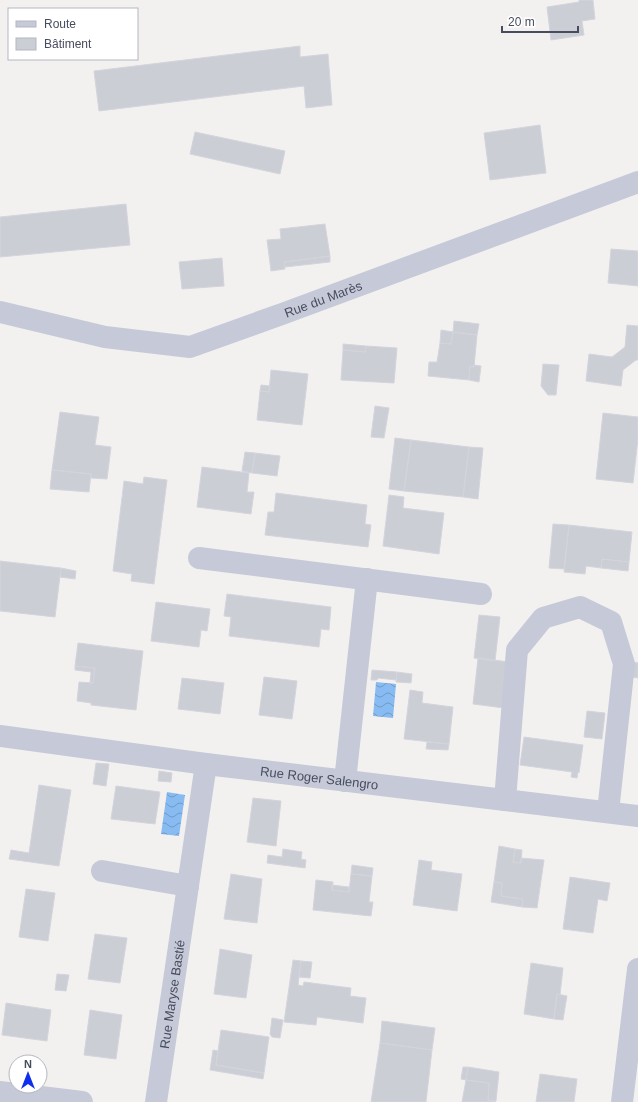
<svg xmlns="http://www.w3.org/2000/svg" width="638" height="1102" font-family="Helvetica,sans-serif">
	<defs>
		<pattern id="water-waves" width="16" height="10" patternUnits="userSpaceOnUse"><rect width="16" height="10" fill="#88bbf1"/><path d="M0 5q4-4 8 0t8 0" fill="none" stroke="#719ac6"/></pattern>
	</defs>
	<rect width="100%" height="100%" fill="#f3f1f0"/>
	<path fill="url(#water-waves)" d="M 376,682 L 396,684 L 393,718 L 373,716 Z
		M 167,792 L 185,795 L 179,836 L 161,834 Z"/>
	<path fill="#ccced6" stroke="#d4d4dc" d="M 579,0 L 593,0 L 595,19 L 582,21 L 584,35 L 551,40 L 547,7 L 579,2 Z
		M 300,46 L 300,57 L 328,54 L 332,105 L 306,108 L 304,86 L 99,111 L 94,71 Z
		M 540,125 L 546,173 L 490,180 L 484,133 Z
		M 195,132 L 285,151 L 280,174 L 190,154 Z
		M 126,204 L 130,245 L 0,257 L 0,217 Z
		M 325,224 L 330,256 L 284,262 L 285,269 L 271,271 L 267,240 L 281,239 L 280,229 Z
		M 611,249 L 638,251 L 638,286 L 608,283 Z
		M 330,256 L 330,262 L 285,267 L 284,262 Z
		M 222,258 L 224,286 L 182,289 L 179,262 Z
		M 454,321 L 479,324 L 477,335 L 453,332 Z
		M 627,325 L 638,326 L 638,360 L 636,360 L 623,370 L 621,386 L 586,381 L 589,354 L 612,357 L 625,347 Z
		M 441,330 L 453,332 L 451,344 L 440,343 Z
		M 453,332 L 477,335 L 474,367 L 470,366 L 469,380 L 428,376 L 429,362 L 437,362 L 440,343 L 451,344 Z
		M 343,344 L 366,346 L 365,352 L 343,350 Z
		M 366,346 L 397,348 L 394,383 L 341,380 L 343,350 L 365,352 Z
		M 543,364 L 559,365 L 556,395 L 548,395 L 541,386 Z
		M 474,365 L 481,366 L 479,382 L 469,380 L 470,366 L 474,367 Z
		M 271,370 L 308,374 L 302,425 L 257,420 L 260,391 L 269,392 Z
		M 261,385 L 270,386 L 269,392 L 260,391 Z
		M 375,406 L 389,408 L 384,438 L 371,437 Z
		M 60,412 L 99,417 L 95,445 L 111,447 L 107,479 L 91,478 L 91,474 L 52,470 Z
		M 603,413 L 638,417 L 638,439 L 633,483 L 596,479 Z
		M 395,438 L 411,440 L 404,491 L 389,489 Z
		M 411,440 L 469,447 L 463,497 L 404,491 Z
		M 469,447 L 483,448 L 478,499 L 463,497 Z
		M 245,452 L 255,453 L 252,473 L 242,471 Z
		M 255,453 L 280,456 L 277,476 L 252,473 Z
		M 202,467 L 249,473 L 247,492 L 254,492 L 251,514 L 197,507 Z
		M 52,470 L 91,474 L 89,492 L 50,489 Z
		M 144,477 L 167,480 L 154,584 L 131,581 L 132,574 L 113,571 L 124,481 L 143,484 Z
		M 276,493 L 367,505 L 365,524 L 371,525 L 368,547 L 265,535 L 268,512 L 274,512 Z
		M 389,495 L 404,497 L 403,508 L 444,513 L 439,554 L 383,546 Z
		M 553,524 L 569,525 L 564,569 L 549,568 Z
		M 569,525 L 632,532 L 629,562 L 602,559 L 601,568 L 586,566 L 585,574 L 564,572 Z
		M 602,559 L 629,562 L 628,571 L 601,568 Z
		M 0,561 L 61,568 L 55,617 L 0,611 Z
		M 61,568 L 76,571 L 75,579 L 60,577 Z
		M 227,594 L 331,607 L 329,630 L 321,629 L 319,647 L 229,636 L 231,617 L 224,616 Z
		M 156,602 L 210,609 L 207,631 L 201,630 L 199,647 L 151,641 Z
		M 479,615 L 500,617 L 495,661 L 474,658 Z
		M 78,643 L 143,651 L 136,710 L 91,705 L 91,703 L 77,701 L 79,682 L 93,683 L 95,668 L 75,666 Z
		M 478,658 L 509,662 L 504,708 L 473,704 Z
		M 633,662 L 638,663 L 638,678 L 631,677 Z
		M 75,666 L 95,668 L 93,683 L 90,683 L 91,672 L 75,670 Z
		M 372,670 L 397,672 L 396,680 L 378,678 L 377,680 L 371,680 Z
		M 397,672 L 412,674 L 411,683 L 396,682 Z
		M 264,677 L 297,681 L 292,719 L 259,715 Z
		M 182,678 L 224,683 L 220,714 L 178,709 Z
		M 410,690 L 423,692 L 422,703 L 453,707 L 449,744 L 404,739 Z
		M 587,711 L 605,713 L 602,739 L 584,737 Z
		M 524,737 L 583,745 L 579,773 L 578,772 L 577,778 L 571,777 L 572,772 L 520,765 Z
		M 427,742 L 449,744 L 448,750 L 426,749 Z
		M 96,763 L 109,764 L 106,786 L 93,784 Z
		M 159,771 L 172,773 L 171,782 L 158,781 Z
		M 39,785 L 71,790 L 59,866 L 9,859 L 11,850 L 29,853 Z
		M 116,786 L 160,792 L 155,824 L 111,819 Z
		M 253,798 L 281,801 L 276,846 L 247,842 Z
		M 499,846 L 515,849 L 513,862 L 521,863 L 521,858 L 544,860 L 537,908 L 522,907 L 523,899 L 501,896 L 502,883 L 494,882 Z
		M 283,849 L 302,852 L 301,859 L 306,860 L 305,868 L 267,863 L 268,855 L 282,857 Z
		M 515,849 L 522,850 L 521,863 L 513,862 Z
		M 419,860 L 432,862 L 431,870 L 462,874 L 457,911 L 413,905 Z
		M 352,865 L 373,868 L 372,876 L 351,874 Z
		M 231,874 L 262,879 L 257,923 L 224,919 Z
		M 351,874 L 372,876 L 369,902 L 373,902 L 371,916 L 313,910 L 316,880 L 333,882 L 332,890 L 349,892 Z
		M 570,877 L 610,883 L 607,901 L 598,899 L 593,933 L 563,929 Z
		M 494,882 L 502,883 L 501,896 L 523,899 L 522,907 L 491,902 Z
		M 332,885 L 349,887 L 349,892 L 332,890 Z
		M 26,889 L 55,893 L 48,941 L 19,937 Z
		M 95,934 L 127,938 L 120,983 L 88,979 Z
		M 220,949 L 252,955 L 246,998 L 214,994 Z
		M 293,960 L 301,961 L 298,985 L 303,986 L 304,982 L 351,988 L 350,996 L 366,998 L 363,1023 L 317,1017 L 316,1025 L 284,1022 Z
		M 301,961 L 312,962 L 310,978 L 299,977 Z
		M 531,963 L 563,968 L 560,995 L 557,994 L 554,1019 L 524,1014 Z
		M 57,974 L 69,975 L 66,991 L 55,990 Z
		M 557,994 L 567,996 L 563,1020 L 554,1019 Z
		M 6,1003 L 51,1010 L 47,1041 L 2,1035 Z
		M 90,1010 L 122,1015 L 116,1059 L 84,1055 Z
		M 272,1018 L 283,1020 L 280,1038 L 272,1037 L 270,1034 Z
		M 382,1021 L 435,1028 L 432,1050 L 380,1043 Z
		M 221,1030 L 269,1037 L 264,1073 L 216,1065 Z
		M 380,1043 L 432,1050 L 426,1102 L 371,1102 Z
		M 213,1050 L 218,1051 L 216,1065 L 264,1073 L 263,1079 L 210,1070 Z
		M 463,1067 L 468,1067 L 466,1080 L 461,1079 Z
		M 468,1067 L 499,1072 L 496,1101 L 488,1100 L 489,1083 L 466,1080 Z
		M 540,1074 L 577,1079 L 574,1102 L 536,1102 Z
		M 466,1080 L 489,1083 L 488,1100 L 496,1102 L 462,1102 Z"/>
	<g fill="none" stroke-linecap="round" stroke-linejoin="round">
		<g stroke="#c6cad8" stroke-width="22">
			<path id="s1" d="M 0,312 L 105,337 L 190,347 L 282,314 L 638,182"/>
			<path d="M 199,558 L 481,594"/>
			<path id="s2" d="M 0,736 L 206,764 L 638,816"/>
			<path d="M 345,781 L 367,579"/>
			<path d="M 505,800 L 517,650 L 543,618 L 580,607 L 611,622 L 624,664 L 608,812"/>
			<path d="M 102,871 L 188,886"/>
			<path d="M 0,1092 L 82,1102"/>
			<path id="s3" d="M 156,1102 L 206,764"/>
			<path d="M 622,1102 L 638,969"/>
		</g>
	</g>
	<g text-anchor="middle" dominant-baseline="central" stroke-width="3.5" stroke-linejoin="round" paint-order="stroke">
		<g font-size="13" fill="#474c5f" stroke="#fff">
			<text stroke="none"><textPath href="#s1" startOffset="335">Rue du Marès</textPath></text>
			<text stroke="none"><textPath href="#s2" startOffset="322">Rue Roger Salengro</textPath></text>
			<text stroke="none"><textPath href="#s3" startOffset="109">Rue Maryse Bastié</textPath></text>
		</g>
	</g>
	<rect x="8" y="8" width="130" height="52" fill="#ffffff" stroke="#b5b7bf"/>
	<rect x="16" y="21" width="20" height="6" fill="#c6cad8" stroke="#b5b7bf"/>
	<text x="44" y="28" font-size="12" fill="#474c5f">Route</text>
	<rect x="16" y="38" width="20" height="12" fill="#ccced6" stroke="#b5b7bf"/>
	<text x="44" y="48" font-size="12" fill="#474c5f">Bâtiment</text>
	<g transform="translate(28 1074)"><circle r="19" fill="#ffffff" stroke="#b5b7bf"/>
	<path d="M0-3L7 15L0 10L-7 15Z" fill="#102eed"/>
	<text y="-6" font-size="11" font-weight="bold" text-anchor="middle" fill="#474c5f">N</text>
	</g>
	<path d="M502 26v6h76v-6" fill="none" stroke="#474c5f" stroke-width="2"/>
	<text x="508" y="26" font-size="12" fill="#474c5f" stroke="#ffffff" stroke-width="3" paint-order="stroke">20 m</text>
</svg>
